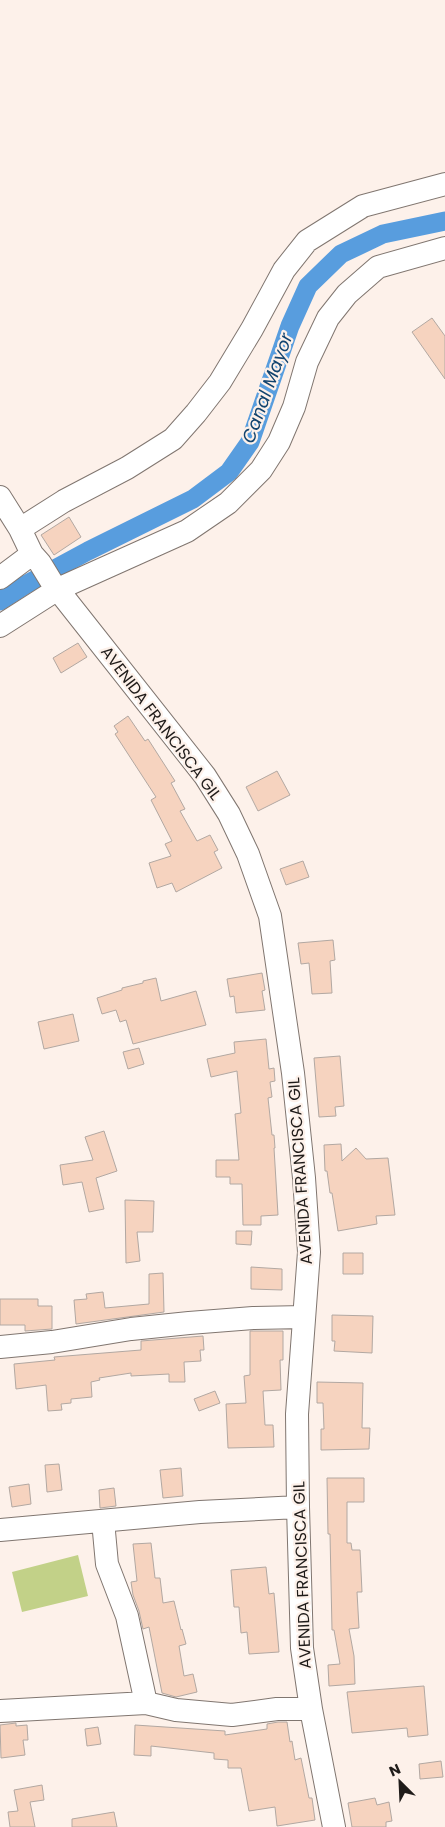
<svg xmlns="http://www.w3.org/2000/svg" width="445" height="1827" font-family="Poppins,sans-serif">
	<rect width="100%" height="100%" fill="#fdf1ea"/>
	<path fill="#c2d188" d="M 78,1555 L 88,1596 L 22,1612 L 12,1572 Z"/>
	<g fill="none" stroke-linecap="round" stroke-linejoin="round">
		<path stroke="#589dde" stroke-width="19" d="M 0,601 L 25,585 L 88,551 L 193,499 L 229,472 L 250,442 L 290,326 L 308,286 L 341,254 L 383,234 L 445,221"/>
	</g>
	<path fill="#f6d3bf" stroke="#b2a8a2" d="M 432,318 L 445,336 L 445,379 L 412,332 Z
		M 69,517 L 81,537 L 54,555 L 41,535 Z
		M 78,643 L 87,657 L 61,673 L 53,658 Z
		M 128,716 L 145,741 L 148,739 L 175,781 L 171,783 L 185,809 L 180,811 L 197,841 L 210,835 L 218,850 L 214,852 L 222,868 L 176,892 L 172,883 L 157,888 L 149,863 L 171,856 L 165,844 L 172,841 L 151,800 L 156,797 L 115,734 L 118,732 L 114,726 Z
		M 277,771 L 290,795 L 258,811 L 246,787 Z
		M 303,861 L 309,877 L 286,885 L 280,869 Z
		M 333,940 L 335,960 L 330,961 L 332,993 L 312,994 L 309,963 L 301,964 L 298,943 Z
		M 262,973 L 265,990 L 262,991 L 265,1010 L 236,1013 L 234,996 L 230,997 L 227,979 Z
		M 156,978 L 161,1001 L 196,991 L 206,1025 L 133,1044 L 126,1020 L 120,1022 L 116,1010 L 102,1014 L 97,998 L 122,990 L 122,988 L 143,983 L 143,981 Z
		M 73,1014 L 79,1041 L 44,1049 L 38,1022 Z
		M 266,1039 L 269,1069 L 274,1068 L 275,1081 L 270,1082 L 272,1097 L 268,1098 L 272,1135 L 274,1135 L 275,1148 L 274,1148 L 278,1215 L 261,1216 L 261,1225 L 243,1225 L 242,1184 L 230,1184 L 230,1177 L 216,1177 L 216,1160 L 239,1160 L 235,1114 L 241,1113 L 237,1071 L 211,1077 L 207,1059 L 235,1053 L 234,1042 Z
		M 139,1048 L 144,1064 L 128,1069 L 123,1052 Z
		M 340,1056 L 344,1106 L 335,1107 L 336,1116 L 319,1117 L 314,1058 Z
		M 104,1131 L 117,1171 L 96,1178 L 104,1209 L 89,1212 L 82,1182 L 63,1185 L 60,1165 L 93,1160 L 85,1137 Z
		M 341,1144 L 342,1161 L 356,1148 L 366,1159 L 388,1158 L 395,1215 L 376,1216 L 377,1224 L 338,1231 L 332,1193 L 330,1193 L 327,1171 L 325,1171 L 324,1145 Z
		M 125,1200 L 154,1201 L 153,1232 L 137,1232 L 140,1261 L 126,1263 Z
		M 236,1231 L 252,1231 L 251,1245 L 236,1244 Z
		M 343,1253 L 363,1253 L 363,1274 L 343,1274 Z
		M 251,1267 L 282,1269 L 282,1290 L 251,1289 Z
		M 163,1273 L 164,1312 L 76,1324 L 74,1300 L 87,1299 L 86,1294 L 103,1292 L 105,1308 L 149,1304 L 149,1274 Z
		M 0,1299 L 38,1299 L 38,1306 L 52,1306 L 52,1329 L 25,1331 L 25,1325 L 0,1325 Z
		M 332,1315 L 373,1316 L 372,1353 L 334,1351 L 335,1341 L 332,1341 Z
		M 250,1331 L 283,1331 L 283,1360 L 280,1360 L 281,1390 L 263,1391 L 265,1425 L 273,1425 L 274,1447 L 228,1448 L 226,1404 L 246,1403 L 244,1376 L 250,1375 Z
		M 203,1336 L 204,1350 L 200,1350 L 201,1361 L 184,1362 L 185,1382 L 169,1382 L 169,1374 L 131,1376 L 131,1373 L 99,1378 L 100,1380 L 91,1382 L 92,1397 L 71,1399 L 71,1403 L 61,1404 L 62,1410 L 48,1411 L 46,1385 L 16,1389 L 14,1364 L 55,1360 L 54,1357 L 141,1350 L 141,1341 Z
		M 317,1382 L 363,1383 L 362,1428 L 370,1428 L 369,1449 L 321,1450 L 321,1429 L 324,1429 L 323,1403 L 317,1403 Z
		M 215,1391 L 220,1403 L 199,1411 L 194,1399 Z
		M 59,1464 L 62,1490 L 47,1492 L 45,1465 Z
		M 181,1468 L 183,1496 L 163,1498 L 160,1470 Z
		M 327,1478 L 364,1478 L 364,1502 L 347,1502 L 347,1543 L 351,1543 L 352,1550 L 360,1550 L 362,1592 L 357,1592 L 359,1628 L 349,1629 L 354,1656 L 355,1684 L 329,1686 L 328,1665 L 340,1664 L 334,1630 L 332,1630 L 330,1534 L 328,1534 Z
		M 29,1484 L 31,1504 L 12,1507 L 9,1487 Z
		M 114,1488 L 116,1506 L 100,1508 L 99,1490 Z
		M 151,1543 L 155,1578 L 160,1578 L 163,1603 L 174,1601 L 181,1630 L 182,1629 L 186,1644 L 179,1646 L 184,1676 L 193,1674 L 197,1692 L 176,1697 L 162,1693 L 149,1627 L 143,1629 L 139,1611 L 133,1595 L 131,1582 L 137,1581 L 133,1544 Z
		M 266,1567 L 269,1594 L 274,1593 L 279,1652 L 249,1654 L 247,1632 L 241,1633 L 239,1607 L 234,1607 L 231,1570 Z
		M 424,1686 L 428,1735 L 408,1737 L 407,1728 L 352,1733 L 347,1692 Z
		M 278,1722 L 287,1722 L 290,1742 L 292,1741 L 295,1760 L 301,1758 L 309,1798 L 312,1798 L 315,1820 L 277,1826 L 275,1807 L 249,1811 L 241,1768 L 228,1768 L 228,1760 L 214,1759 L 214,1753 L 151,1746 L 151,1756 L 134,1755 L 135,1725 L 225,1731 L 225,1735 L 267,1729 L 267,1724 Z
		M 16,1723 L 16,1726 L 27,1725 L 28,1740 L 23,1740 L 25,1755 L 1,1758 L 0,1725 Z
		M 98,1727 L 101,1744 L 87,1746 L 85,1729 Z
		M 441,1761 L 443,1777 L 420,1779 L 419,1764 Z
		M 42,1785 L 44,1800 L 30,1802 L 35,1827 L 10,1827 L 8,1812 L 18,1811 L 14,1790 Z
		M 375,1798 L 377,1805 L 389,1802 L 392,1821 L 386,1822 L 386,1827 L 352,1827 L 348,1803 Z
		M 114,1812 L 117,1827 L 72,1827 L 72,1819 Z"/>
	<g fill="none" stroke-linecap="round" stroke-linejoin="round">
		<g stroke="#807670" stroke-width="24">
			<path id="minor" d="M 0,497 L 20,529 L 32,554 L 40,563 L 51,581 L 205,776 L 229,814 L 248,854 L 270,916 L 293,1073 L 304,1178 L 309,1252 L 297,1414 L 298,1507 L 302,1648 L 311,1709 L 334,1827
				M 20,529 L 64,501 L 127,468 L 173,439 L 196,413 L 220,382 L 252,329 L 284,270 L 307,241 L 363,206 L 445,184
				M 0,578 L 32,554
				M 0,626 L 58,589 L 187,531 L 228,503 L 261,470 L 279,442 L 294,407 L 307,362 L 328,318 L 347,294 L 378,267 L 445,248
				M 0,1347 L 52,1342 L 131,1329 L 189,1323 L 253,1318 L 304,1317
				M 103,1521 L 107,1564 L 127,1616 L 146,1703
				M 0,1530 L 200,1512 L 298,1507
				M 0,1711 L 146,1703 L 176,1710 L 232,1715 L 277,1709 L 311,1709"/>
		</g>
		<use href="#minor" stroke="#fff" stroke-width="22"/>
	</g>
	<g text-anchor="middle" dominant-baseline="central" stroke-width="4.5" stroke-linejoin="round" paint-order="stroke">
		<g font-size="16" fill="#1f1b19" stroke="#fdf1ea">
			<text transform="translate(161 723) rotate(53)">AVENIDA FRANCISCA GIL</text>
			<text transform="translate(300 1171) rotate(-94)">AVENIDA FRANCISCA GIL</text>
			<text transform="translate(302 1575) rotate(-92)">AVENIDA FRANCISCA GIL</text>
		</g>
		<g font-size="18" font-style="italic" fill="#12446f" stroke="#fdf1ea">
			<text transform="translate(267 388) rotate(-70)">Canal Mayor</text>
		</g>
	</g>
	<g transform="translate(400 1782) rotate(336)" stroke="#fdf1ea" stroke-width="4" paint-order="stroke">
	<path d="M0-4L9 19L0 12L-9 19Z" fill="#1f1b19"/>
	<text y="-8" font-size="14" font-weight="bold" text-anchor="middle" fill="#1f1b19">N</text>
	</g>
</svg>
